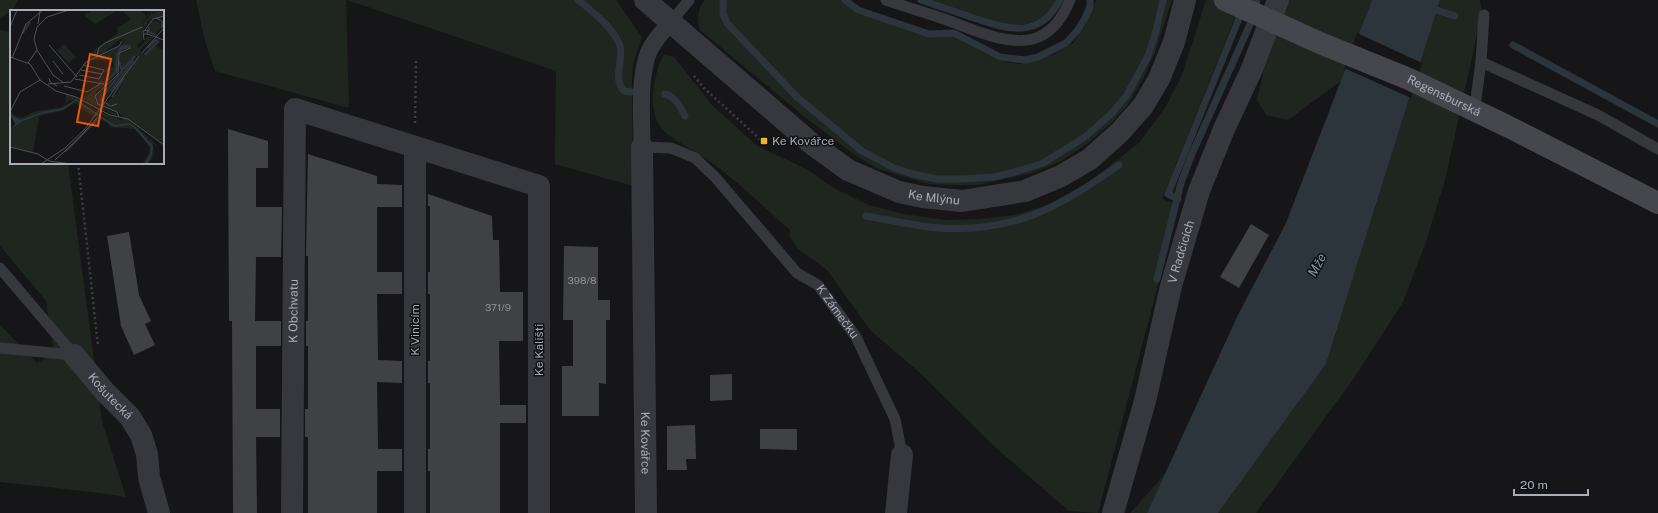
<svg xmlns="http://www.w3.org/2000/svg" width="1658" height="513" font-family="'Public Sans',sans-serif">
	<rect width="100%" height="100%" fill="#161618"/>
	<path fill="#1e261f" d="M 0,0 L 18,0 L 14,8 L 0,19 Z
		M 196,0 L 346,0 L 349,108 L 215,71 L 205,41 Z
		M 347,0 L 616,0 L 642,37 L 633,64 L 632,80 L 633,186 L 555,164 L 556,71 Z
		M 705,0 L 841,0 L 854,11 L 930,37 L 954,35 L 989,56 L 1005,62 L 1019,64 L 1035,61 L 1055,54 L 1073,43 L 1085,25 L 1096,0 L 1172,0 L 1155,52 L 1144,77 L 1127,106 L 1111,123 L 1088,143 L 1061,161 L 1032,173 L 978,185 L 951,185 L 929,184 L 878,169 L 852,153 L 806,118 L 700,30 C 697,19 697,9 705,0 Z
		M 932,0 L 1056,0 C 1050,17 1031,26 1014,25 C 1002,25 990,20 979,16 C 963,11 948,5 932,0 Z
		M 1206,0 L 1242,0 L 1162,199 L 1179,205 L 1098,513 L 1069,511 L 996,448 L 919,372 L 871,331 L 827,270 L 798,249 L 789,236 L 790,230 C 765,208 740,184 714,164 C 701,155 665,136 659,125 C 647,103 654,74 664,54 L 674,57 L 712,105 L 756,145 L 810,171 L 832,187 L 869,205 L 903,214 L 947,220 L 979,219 L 1014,215 L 1047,205 L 1086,184 L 1140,142 L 1166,106 L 1182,75 Z
		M 1287,0 L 1372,0 L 1341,81 L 1288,120 L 1266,115 L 1257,100 L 1266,60 Z
		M 1440,0 L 1480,0 L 1482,12 L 1445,180 L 1426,242 L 1403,302 L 1354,378 L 1256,513 L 1218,513 L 1326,364 Z
		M 0,30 L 11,32 L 11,163 L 68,163 L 102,421 L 126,497 C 84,490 42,487 0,482 L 0,325 L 37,363 L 54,353 L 46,301 L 0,246 Z
		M 1165,474 L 1147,513 L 1130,513 Z"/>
	<path fill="#2c353c" d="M 1372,0 L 1440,0 L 1326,364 L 1218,513 L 1147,513 L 1237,317 L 1286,223 Z"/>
	<path fill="#161618" d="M 1357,33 L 1422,63 L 1411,98 L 1344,68 Z"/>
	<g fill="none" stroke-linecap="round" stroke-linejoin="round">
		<path stroke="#2c353c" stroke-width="7" d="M 578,0 C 591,10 615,30 620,46 C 624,61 612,77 624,91 L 632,92
			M 723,0 L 723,14 L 727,23 L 797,97 L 862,151 L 894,168 L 913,174 L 937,179 L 960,179 L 994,177 L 1015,172 L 1043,163 L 1085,137 L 1111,114 L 1127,95 L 1148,56 L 1156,31 L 1163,0
			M 845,0 L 858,10 L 929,34 L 954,33 L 1000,57 L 1025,60 L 1038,57 L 1066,43 L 1077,31 L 1085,18 L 1090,7 L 1090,0
			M 921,0 C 939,6 956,12 974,18 C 1009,30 1040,39 1060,0
			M 1428,7 L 1455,16
			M 1513,45 L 1658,124
			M 665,94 C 675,96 681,108 685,116
			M 1178,199 L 1168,194 L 1242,11
			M 866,216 C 890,220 914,226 939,228 C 1013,233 1061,207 1119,165
			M 1157,279 L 1181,183 L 1192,154 L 1251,22 L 1257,0"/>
	</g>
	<path fill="#404145" d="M 228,129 L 268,141 L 268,168 L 256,168 L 256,207 L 282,207 L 281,257 L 256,257 L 255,321 L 281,321 L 281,346 L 256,346 L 256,409 L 280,409 L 280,437 L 256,437 L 257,513 L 233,513 L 232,321 L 229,321 Z
		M 308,154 L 377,176 L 377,184 L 402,185 L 402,207 L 377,207 L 377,272 L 402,272 L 402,294 L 377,294 L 378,360 L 402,361 L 402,383 L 377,382 L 378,449 L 402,449 L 402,471 L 377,471 L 377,513 L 308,513 L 308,437 L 305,437 L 305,409 L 308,409 L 308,346 L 306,346 L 306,321 L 308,321 L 308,256 L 306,256 Z
		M 428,194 L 492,216 L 493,240 L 499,240 L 500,292 L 523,292 L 523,341 L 499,341 L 500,405 L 526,405 L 526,423 L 500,423 L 500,513 L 430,513 L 430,471 L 428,471 L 428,449 L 430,449 L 430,383 L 428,383 L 428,361 L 430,361 L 430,294 L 428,294 L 428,272 L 430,272 L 430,206 L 428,206 Z
		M 1251,224 L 1269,235 L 1239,288 L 1220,277 Z
		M 129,232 L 139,295 L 151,321 L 145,324 L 155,345 L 134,355 L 121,326 L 107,236 Z
		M 564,246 L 598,247 L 598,300 L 610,300 L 610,320 L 606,320 L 606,384 L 599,383 L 599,416 L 562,416 L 562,366 L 573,366 L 573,320 L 563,320 Z
		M 732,374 L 732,400 L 710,401 L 710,375 Z
		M 695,425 L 696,459 L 686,459 L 687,470 L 667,470 L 667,426 Z
		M 760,429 L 797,429 L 797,450 L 760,449 Z"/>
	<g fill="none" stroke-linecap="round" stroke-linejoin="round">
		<path stroke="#3d3f44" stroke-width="2.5" stroke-dasharray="2 3" stroke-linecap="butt" d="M 694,76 L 704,88 L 763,142
			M 415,123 L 416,59
			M 78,163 L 98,346"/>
		<g stroke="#37383d" stroke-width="11">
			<path d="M 886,0 C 906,7 927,13 947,20 C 972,29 1007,46 1033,39 C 1052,34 1063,17 1070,0"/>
			<path d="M 671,22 L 689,0"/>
			<path d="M 1481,62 L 1598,115 L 1658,149"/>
			<path d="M 1474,113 L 1481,62 L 1484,15"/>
			<path id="s1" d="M 642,147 L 671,148 L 695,158 L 715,177 L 797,273 L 818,285 L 856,337 L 895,419 L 902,455"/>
			<path d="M 0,268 L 74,355"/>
			<path d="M 0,348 L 74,355"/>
		</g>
		<path stroke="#37383d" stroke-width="17" d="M 642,147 C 642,119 639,88 646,60 C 649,46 661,33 671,22"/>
		<g stroke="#37383d" stroke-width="22">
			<path d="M 415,147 L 415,513"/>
			<path id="s2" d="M 642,147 L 646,513"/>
			<path id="s3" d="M 74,355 L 105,392 L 130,417 L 141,435 L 147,454 L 149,477 L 159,513"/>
			<path id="s4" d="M 292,513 L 295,109 L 539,186 L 539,513"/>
			<path d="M 896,513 L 902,455"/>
		</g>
		<g stroke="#37383d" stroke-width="22">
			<path id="s5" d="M 645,0 L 812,144 L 848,170 L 899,192 L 923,197 L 962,201 L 1025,191 L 1061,176 L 1090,159 L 1120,132 L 1143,106 L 1159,79 L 1174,42 L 1185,0"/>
			<path id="s6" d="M 1113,513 L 1145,401 L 1171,286 L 1199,191 L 1224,129 L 1252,69 L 1278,0"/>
		</g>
		<path stroke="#45474d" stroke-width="22" id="s7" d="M 1225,0 L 1320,43 L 1409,79 L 1507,126 L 1658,203"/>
	</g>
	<rect fill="#f2b134" stroke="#111113" stroke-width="1.5" x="760" y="137" width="8" height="8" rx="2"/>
	<g text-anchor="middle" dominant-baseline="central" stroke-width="3" stroke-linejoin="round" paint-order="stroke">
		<g font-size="10" fill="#8e929b">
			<text x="582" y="280">398/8</text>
			<text x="498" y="307">371/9</text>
		</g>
		<g font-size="12" fill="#a8adb8" stroke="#111113">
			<text stroke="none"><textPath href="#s7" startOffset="239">Regensburská</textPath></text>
			<text stroke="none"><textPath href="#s5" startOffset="356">Ke Mlýnu</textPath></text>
			<text stroke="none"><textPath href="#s6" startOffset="270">V Radčicích</textPath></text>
			<text stroke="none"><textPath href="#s4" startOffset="202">K Obchvatu</textPath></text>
			<text stroke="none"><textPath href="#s1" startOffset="266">K Zámečku</textPath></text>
			<text transform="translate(415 330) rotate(-90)">K Vinicím</text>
			<text transform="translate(539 350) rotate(-90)">Ke Kališti</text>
			<text stroke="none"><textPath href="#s3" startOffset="55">Košutecká</textPath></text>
			<text stroke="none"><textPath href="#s2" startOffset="296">Ke Kovářce</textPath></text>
		</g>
		<g font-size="12" fill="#a8adb8" stroke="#111113" text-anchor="start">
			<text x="772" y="141">Ke Kovářce</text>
		</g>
		<g font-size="13" font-style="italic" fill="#7f9bb3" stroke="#111113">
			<text transform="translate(1317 265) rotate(-62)">Mže</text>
		</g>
	</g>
	<g transform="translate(10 10)">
		<rect width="154" height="154" fill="#161618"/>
		<path d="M 84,0 L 108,0 L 85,14 L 74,5 ZM 112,0 L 130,0 L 136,6 L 139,3 L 143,1 L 152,0 L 140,3 L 130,17 L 141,4 L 154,0 L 154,6 L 140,10 L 132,21 L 132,31 L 127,35 L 128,38 L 133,34 L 137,26 L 144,27 L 130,40 L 133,44 L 148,28 L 154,31 L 149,30 L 140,38 L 145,36 L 154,40 L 154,134 L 118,109 L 148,136 L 143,134 L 144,143 L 142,149 L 137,154 L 143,142 L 139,130 L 122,115 L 105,115 L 86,100 L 112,110 L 114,108 L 108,102 L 89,95 L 86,86 L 95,77 L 91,92 L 100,96 L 105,96 L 96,93 L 106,84 L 113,73 L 110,71 L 129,47 L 125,46 L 126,48 L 93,92 L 96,76 L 110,63 L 109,44 L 122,39 L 121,36 L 108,43 L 108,62 L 95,74 L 89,73 L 90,70 L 94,71 L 98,63 L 94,62 L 97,57 L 104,57 L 102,50 L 80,50 L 84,40 L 108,23 L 107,18 L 121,9 ZM 111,29 L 114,32 L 110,36 L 87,48 ZM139 17a6 6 0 1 1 12 0a6 6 0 1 1-12 0ZM 54,34 L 66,47 L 59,53 L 47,41 ZM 91,74 L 94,75 L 86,82 L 85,91 L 93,98 L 106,103 L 106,106 L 72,89 ZM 56,85 L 61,85 L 71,90 L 73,92 L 60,90 L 52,98 L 10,110 L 0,104 L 0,101 L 8,107 L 13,107 L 26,101 L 52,97 L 56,93 ZM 66,91 L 104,117 L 119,115 L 125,119 L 138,131 L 141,137 L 140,144 L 134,154 L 132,154 L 139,143 L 139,136 L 125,119 L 100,117 L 98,113 L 80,105 L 65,93 L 52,101 L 29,106 L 23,142 L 0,137 L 0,120 L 11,112 L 32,104 L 53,100 Z" fill="#1e261f" fill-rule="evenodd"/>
		<path d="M 66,89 L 105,115 L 119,113 L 127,118 L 143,136 L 142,145 L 137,154 L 134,154 L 140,144 L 141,137 L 125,119 L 119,115 L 104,117 L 66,91 L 53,100 L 32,104 L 11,112 L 0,120 L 5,114 L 0,104 L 10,110 L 32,102 L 52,98 Z" fill="#2c353c"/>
		<path fill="none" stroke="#2c353c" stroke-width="2" d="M 139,17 L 139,22 L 146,25M 13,23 L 20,12M 138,38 L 147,29M 109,41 L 111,37 L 120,35M 135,45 L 149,31M 112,60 L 125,46M 95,73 L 106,62 L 107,44 L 112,39 L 121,37M 98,79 L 112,61 L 109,51M 101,81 L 123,51M 102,87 L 114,68M 92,93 L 91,90 L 95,82M 55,142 L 87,110"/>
		<path fill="none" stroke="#505258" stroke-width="1" d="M 146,8 L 152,11 L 152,18M 28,14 L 30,1M 0,17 L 7,0M 135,20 L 143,9 L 154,6M 137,24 L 154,30M 134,30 L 133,21 L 138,20 L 137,24 L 134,24M 39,35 L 67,67M 132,43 L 154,18M 0,47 L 20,54 L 30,70 L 46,81 L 66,87 L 100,105 L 118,109 L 154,135M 2,48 L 16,14 L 33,0M 86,48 L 89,38 L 95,33 L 132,17M 43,51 L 53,64M 18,53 L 27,40M 71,60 L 92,64M 69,65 L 89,69 L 94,60 L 73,55M 39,68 L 40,72 L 47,76M 65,69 L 94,74 L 97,80 L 92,91 L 101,96 L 107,94M 54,73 L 43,65 L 27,40 L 24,29 L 27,17 L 37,7 L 59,0M 38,74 L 61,72 L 76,52 L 109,36 L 112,31M 54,76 L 77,82 L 90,74M 0,102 L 10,82 L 30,70M 109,107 L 107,102 L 88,94 L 85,86 L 108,64 L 109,43 L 121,38M 0,137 L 28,144 L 39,151 L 61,154M 45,150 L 66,131 L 87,108M 31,154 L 55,138 L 75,119 L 129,46"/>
		<path fill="#e8590c" fill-opacity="0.15" stroke="#e8590c" stroke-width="2" d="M 80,44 L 101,49 L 88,116 L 67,112 Z"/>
		<rect width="154" height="154" fill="none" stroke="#a8adb8" stroke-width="2"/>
	</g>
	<path d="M1514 489v6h74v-6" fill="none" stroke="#a8adb8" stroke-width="2"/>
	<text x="1520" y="489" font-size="12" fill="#a8adb8" stroke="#111113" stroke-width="3" paint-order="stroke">20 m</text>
</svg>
